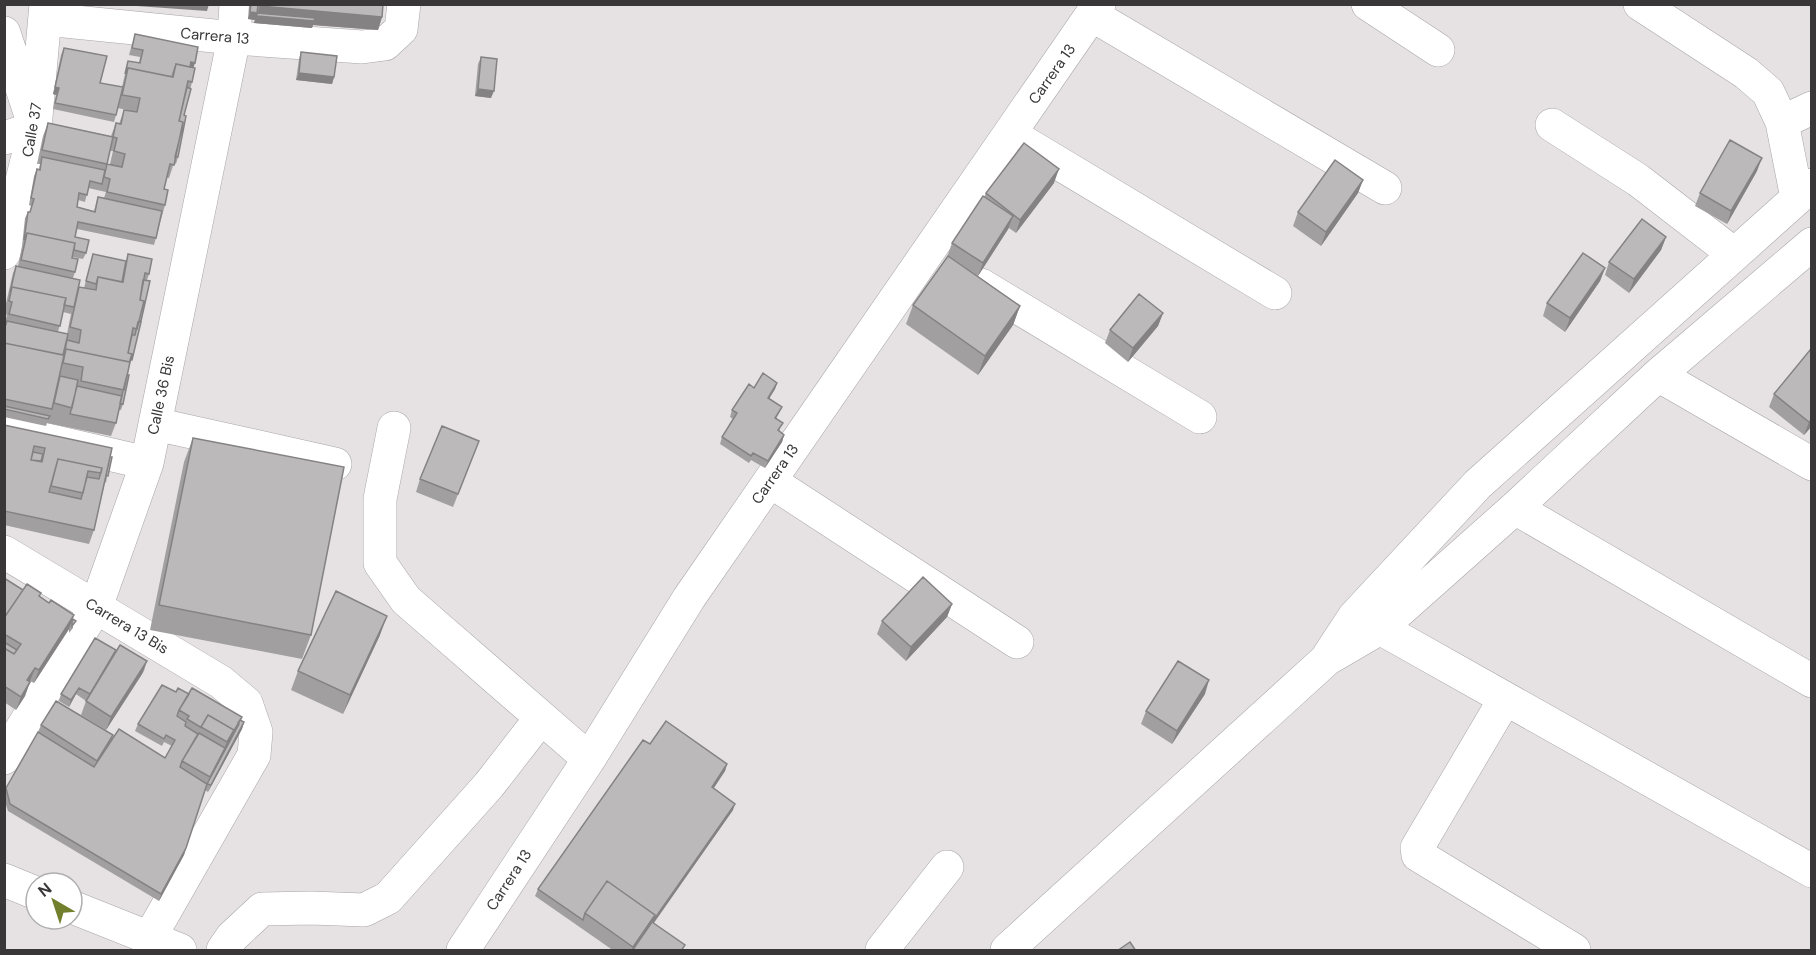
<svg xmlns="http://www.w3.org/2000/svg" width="1816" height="955" font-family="'DM Sans',sans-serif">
	<rect width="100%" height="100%" fill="#e6e2e4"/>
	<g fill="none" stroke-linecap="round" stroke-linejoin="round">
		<g stroke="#a8a5a7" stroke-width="34">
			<path id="minor" d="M 1368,4 L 1438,50
				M 1640,4 L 1746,73 L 1768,92 L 1782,122 L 1797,198
				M 1092,15 L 1385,188
				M 45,19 L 234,38 L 362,47 L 385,44 L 401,29 L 404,4
				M 4,33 L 35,128 L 4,138
				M 1782,122 L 1812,108
				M 1552,125 L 1638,180 L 1734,254
				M 1010,134 L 1275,293
				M 4,253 L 35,128 L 46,4
				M 981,285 L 1200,417
				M 1658,375 L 1812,464
				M 155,424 L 335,464
				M 394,428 L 380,499 L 380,563 L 406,600 L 589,759
				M 4,430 L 147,463
				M 770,481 L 1017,642
				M 1515,508 L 1812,681
				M 4,552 L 221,682 L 246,703 L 256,732 L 254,755 L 150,937
				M 1380,628 L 1812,871
				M 1329,655 L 1354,617 L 1478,484 L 1812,185
				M 1505,699 L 1417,848 L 1418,855 L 1574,950
				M 4,758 L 96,607 L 147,463 L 234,38 L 236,4
				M 223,950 L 232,937 L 262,909 L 311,908 L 364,910 L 388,898 L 489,785 L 541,718
				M 463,950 L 589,759 L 689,598 L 1099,4
				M 882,950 L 947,867
				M 1007,950 L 1327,659 L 1380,628 L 1515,508 L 1658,375 L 1812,244"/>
		</g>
		<g stroke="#a8a5a7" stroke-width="34">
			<path id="major" d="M 4,880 L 36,893
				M 72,907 L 180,950"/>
		</g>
		<use href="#minor" stroke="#fff" stroke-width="33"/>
		<use href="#major" stroke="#fff" stroke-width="33"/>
	</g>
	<path fill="#a29fa1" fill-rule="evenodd" d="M 383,4 L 382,17 L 378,30 L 313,25 L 312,28 L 254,23 L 255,20 L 248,19 L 249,5 Z
		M 135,34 L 193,68 L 192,82 L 184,115 L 178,157 L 176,164 L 174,163 L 169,178 L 167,178 L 164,189 L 165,205 L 154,245 L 77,229 L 75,237 L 86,253 L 83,259 L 73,257 L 75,272 L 73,278 L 77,293 L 79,287 L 84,288 L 93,254 L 126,261 L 128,254 L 149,274 L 147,280 L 150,281 L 127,375 L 123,404 L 121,410 L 119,410 L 116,423 L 111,436 L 47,423 L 46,426 L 4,417 L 4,326 L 7,315 L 4,314 L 4,312 L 13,273 L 16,266 L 18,266 L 22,246 L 25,218 L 28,212 L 30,212 L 31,206 L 29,205 L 34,176 L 37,169 L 39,169 L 40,164 L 37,164 L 43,136 L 48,123 L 111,136 L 116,123 L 119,124 L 124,110 L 135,112 L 118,108 L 114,122 L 53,109 L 56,95 L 53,94 L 61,55 L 64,48 L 100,83 L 122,87 L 128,61 L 139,63 L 140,57 L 129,55 ZM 110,151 L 113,151 L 110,164 L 107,164 L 105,170 ZM 88,188 L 106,192 L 104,198 L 98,197 L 94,211 L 77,207 L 78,200 L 85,202 ZM 63,312 L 71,314 L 67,334 L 58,332 Z
		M 301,52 L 334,77 L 332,84 L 296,80 L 299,59 Z
		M 481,57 L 491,98 L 475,96 L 478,64 Z
		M 1757,171 L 1727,224 L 1695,206 L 1700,193 Z
		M 1363,180 L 1358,193 L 1321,246 L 1293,226 L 1298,212 Z
		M 1054,183 L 1016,233 L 1009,228 L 978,276 L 1020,306 L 1013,325 L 978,375 L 906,324 L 913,305 L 947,257 L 952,243 L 984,197 L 986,193 Z
		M 1666,237 L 1661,250 L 1629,293 L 1605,275 L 1609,262 Z
		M 1605,268 L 1600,281 L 1565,332 L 1543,316 L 1547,303 Z
		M 1163,313 L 1158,326 L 1128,362 L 1105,343 L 1110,330 Z
		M 1810,350 L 1812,426 L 1804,435 L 1769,407 L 1774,394 Z
		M 777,383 L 775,389 L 769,399 L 782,407 L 776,419 L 780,430 L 779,431 L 784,435 L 782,442 L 765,468 L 751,460 L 749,463 L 720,444 L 722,437 L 733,419 L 730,417 L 732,410 L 754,388 Z
		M 4,425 L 112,448 L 106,483 L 105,482 L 94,530 L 89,544 L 4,525 Z
		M 193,438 L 311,635 L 302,659 L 150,630 L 184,462 Z
		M 479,441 L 453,507 L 416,492 L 420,479 Z
		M 4,578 L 23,590 L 40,596 L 73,619 L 73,628 L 69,633 L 69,629 L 34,683 L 30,681 L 25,696 L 16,710 L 4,702 Z
		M 952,604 L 947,617 L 906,661 L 877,634 L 882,621 Z
		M 380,635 L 343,714 L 291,690 L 298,671 Z
		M 116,650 L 146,664 L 144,671 L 106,730 L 81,715 L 86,701 L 76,694 L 69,707 L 59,701 L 61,694 Z
		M 176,692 L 189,694 L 244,722 L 242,729 L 208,792 L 205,790 L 184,855 L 159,901 L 8,811 L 4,799 L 4,792 L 38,732 L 41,725 L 113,735 L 110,742 L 165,758 L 172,746 L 164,742 L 162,746 L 135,731 L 138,724 Z
		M 1205,694 L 1172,744 L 1141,724 L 1146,711 Z
		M 650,744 L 727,764 L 725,771 L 713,788 L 733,810 L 654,923 L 683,951 L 614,951 L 535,896 L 538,889 Z"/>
	<path fill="#848283" d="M 138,4 L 209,4 L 207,11 L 137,6 Z
		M 260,6 L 382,17 L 378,30 L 313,25 L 312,28 L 254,23 L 257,13 L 255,20 L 248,19 L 250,12 L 257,13 Z
		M 191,62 L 195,63 L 193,69 L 188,69 Z
		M 299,73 L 334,77 L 332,84 L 296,80 Z
		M 55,87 L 59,88 L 56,95 L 53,94 Z
		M 478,89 L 494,91 L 491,98 L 475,96 Z
		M 1762,158 L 1757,171 L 1727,224 L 1731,211 Z
		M 1059,169 L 1054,183 L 1016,233 L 1020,220 Z
		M 1363,180 L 1358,193 L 1321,246 L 1326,232 Z
		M 1013,216 L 1008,229 L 978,276 L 983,263 Z
		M 1666,237 L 1661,250 L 1629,293 L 1634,279 Z
		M 1605,268 L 1600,281 L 1565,332 L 1570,318 Z
		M 1020,306 L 1013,325 L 978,375 L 985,356 Z
		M 1163,313 L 1158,326 L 1128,362 L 1133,348 Z
		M 777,383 L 775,389 L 765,405 L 768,398 Z
		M 1812,419 L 1812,426 L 1804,435 L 1809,422 Z
		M 784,435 L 782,442 L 765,468 L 768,461 Z
		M 952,604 L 947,617 L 906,661 L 911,647 Z
		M 74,615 L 69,629 L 34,683 L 39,670 Z
		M 387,616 L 380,635 L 343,714 L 350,695 Z
		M 147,661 L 142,674 L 106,730 L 111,717 Z
		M 35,668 L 30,681 L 22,693 L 27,680 Z
		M 1209,680 L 1205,694 L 1172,744 L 1177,731 Z
		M 30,682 L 25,696 L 16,710 L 21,697 Z
		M 79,688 L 76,694 L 69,707 L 71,700 Z
		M 242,717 L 237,731 L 207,784 L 227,742 Z
		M 244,722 L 242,729 L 208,792 L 211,785 Z
		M 113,735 L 108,748 L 92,774 L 97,761 Z
		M 727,764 L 725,771 L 710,794 L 712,787 Z
		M 735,804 L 733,810 L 650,928 L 653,921 Z
		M 186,848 L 184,855 L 159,901 L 161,894 Z
		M 655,915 L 650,928 L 634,951 L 631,951 L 633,947 Z"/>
	<path fill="#bcb9bb" stroke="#848283" stroke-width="1.5" fill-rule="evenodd" d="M 251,4 L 258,4 L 257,13 L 250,12 Z
		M 260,4 L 383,4 L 382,17 L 260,6 Z
		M 257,13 L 315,18 L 314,21 L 257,16 Z
		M 135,34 L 198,47 L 195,63 L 191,62 L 190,67 L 176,64 L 172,77 L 128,68 L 125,74 L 128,61 L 140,63 L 143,50 L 132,48 Z
		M 64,48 L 107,56 L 100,83 L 123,87 L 116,115 L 55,103 L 59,88 L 55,87 Z
		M 301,52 L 337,56 L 334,77 L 299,73 Z
		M 481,57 L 497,59 L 494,91 L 478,89 Z
		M 176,64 L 195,68 L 192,82 L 188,81 L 179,121 L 183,122 L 174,165 L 170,164 L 164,189 L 168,190 L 165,205 L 107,192 L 110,179 L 104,177 L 107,164 L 122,167 L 125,154 L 114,151 L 117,138 L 113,137 L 116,123 L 121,124 L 124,110 L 137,112 L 140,98 L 122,95 L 128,68 L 173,77 Z
		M 187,87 L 191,89 L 184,115 L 186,116 L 178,157 L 175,157 L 182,129 L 183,130 L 182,129 L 183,122 L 179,121 Z
		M 48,123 L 113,137 L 107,164 L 42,150 Z
		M 1730,140 L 1762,158 L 1731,211 L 1700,193 Z
		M 1024,143 L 1059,169 L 1020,220 L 986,193 Z
		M 42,157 L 105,170 L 102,184 L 90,181 L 87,195 L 79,193 L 77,207 L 95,212 L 98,197 L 162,211 L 156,238 L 78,222 L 75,237 L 89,240 L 86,253 L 74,250 L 75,243 L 27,233 L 24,240 L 28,212 L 30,212 L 34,199 L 31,198 L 37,169 L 40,170 Z
		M 1335,160 L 1363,180 L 1326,232 L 1298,212 Z
		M 983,196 L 1013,216 L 983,263 L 952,243 Z
		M 1642,219 L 1666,237 L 1634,279 L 1609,262 Z
		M 27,233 L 75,243 L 72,258 L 78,259 L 75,272 L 21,260 Z
		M 1583,253 L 1605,268 L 1570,318 L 1547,303 Z
		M 93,254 L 126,261 L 122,282 L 98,277 L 96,284 L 86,281 Z
		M 128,254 L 152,259 L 149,274 L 145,273 L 140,300 L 144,301 L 137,329 L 133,328 L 128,353 L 132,354 L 130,362 L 66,349 L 64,355 L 67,340 L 79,343 L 81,330 L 70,327 L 79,287 L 96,290 L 98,277 L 123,282 Z
		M 948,256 L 1020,306 L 985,356 L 913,305 Z
		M 16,266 L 80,280 L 74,307 L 64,305 L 66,298 L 12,287 L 10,293 Z
		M 143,280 L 150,281 L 141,321 L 139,321 L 144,301 L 140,300 Z
		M 12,287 L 66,298 L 60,326 L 9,314 L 12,302 L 9,301 Z
		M 1139,294 L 1163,313 L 1133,348 L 1110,330 Z
		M 7,321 L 68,334 L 63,355 L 4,343 L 4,330 Z
		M 138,322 L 141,322 L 132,360 L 130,360 L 132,354 L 128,353 L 132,335 L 135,335 Z
		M 4,343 L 64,355 L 52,409 L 4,399 Z
		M 66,349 L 130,362 L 124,390 L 81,381 L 83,367 L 63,363 Z
		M 1810,350 L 1812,352 L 1812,419 L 1809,422 L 1774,394 Z
		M 763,373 L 777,383 L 768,398 L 782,407 L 775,418 L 783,423 L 778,430 L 784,435 L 768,461 L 753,453 L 751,456 L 722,437 L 737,413 L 732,410 L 749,384 L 754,388 Z
		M 127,375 L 129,375 L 123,404 L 120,403 Z
		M 60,376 L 78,380 L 72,408 L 54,403 Z
		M 77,386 L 122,396 L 116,423 L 70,414 Z
		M 4,406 L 50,416 L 48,419 L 4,409 Z
		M 4,425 L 112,448 L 94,530 L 4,511 ZM 34,446 L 45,448 L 42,462 L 31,460 ZM 58,459 L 102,468 L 99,479 L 87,477 L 81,499 L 49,492 Z
		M 442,426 L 479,441 L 458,494 L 420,479 Z
		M 193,438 L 344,467 L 311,635 L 159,605 Z
		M 33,452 L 43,454 L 41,461 L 31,460 Z
		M 110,457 L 112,457 L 108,476 L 106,475 Z
		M 58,459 L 102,468 L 101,473 L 88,471 L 83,493 L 51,486 Z
		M 923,577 L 952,604 L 911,647 L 882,621 Z
		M 4,578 L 23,590 L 4,618 Z
		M 27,584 L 41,593 L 39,596 L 49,603 L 51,600 L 74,615 L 39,670 L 35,668 L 27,680 L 30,682 L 21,697 L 4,686 L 4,648 L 14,654 L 21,644 L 4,634 L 4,618 Z
		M 336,591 L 387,616 L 350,695 L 298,671 Z
		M 73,619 L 76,621 L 72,626 L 72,622 Z
		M 95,638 L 116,650 L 90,694 L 79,688 L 71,700 L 61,694 Z
		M 4,642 L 17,650 L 14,654 L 4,648 Z
		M 120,645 L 147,661 L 111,717 L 86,701 Z
		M 1178,661 L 1209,680 L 1177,731 L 1146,711 Z
		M 162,685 L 176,692 L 178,688 L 189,694 L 179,710 L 177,716 L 186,722 L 185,726 L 198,734 L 182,761 L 180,767 L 207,784 L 186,848 L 161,894 L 10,804 L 6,788 L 38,732 L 94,767 L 119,729 L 165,758 L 175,740 L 166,735 L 164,739 L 138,724 Z
		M 192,688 L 242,717 L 231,736 L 234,730 L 208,715 L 201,727 L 202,728 L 187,719 L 189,716 L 179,710 Z
		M 56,701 L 113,735 L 97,761 L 41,725 Z
		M 208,715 L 234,730 L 227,742 L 201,727 Z
		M 240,720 L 244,722 L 211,785 L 207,784 L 239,724 L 238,723 Z
		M 666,721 L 727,764 L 712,787 L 735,804 L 653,921 L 655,915 L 607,881 L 585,913 L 583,920 L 538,889 L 643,740 L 650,744 Z
		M 199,733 L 225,748 L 210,777 L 182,761 Z
		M 607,881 L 655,915 L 633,947 L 585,913 Z
		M 652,922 L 685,945 L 681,951 L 632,951 Z
		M 1130,942 L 1136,951 L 1117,951 Z"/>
	<g text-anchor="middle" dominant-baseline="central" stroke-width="4.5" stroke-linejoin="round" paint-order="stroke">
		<g font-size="15" fill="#393738" stroke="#fff">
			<text transform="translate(215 36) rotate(5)">Carrera 13</text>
			<text transform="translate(1052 74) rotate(-55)">Carrera 13</text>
			<text transform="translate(32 130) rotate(-80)">Calle 37</text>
			<text transform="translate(161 395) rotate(-78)">Calle 36 Bis</text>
			<text transform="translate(775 474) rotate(-55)">Carrera 13</text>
			<text transform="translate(127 626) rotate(31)">Carrera 13 Bis</text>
			<text transform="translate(509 880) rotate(-57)">Carrera 13</text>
		</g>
	</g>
	<rect width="1816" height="955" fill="none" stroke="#393738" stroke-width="12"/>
	<g transform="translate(54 901) rotate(321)"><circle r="28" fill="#ffffff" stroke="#b0afaf" stroke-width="1.5"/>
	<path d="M0-4.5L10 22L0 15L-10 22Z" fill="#72802e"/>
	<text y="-9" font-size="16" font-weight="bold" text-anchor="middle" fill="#393738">N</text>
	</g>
</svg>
